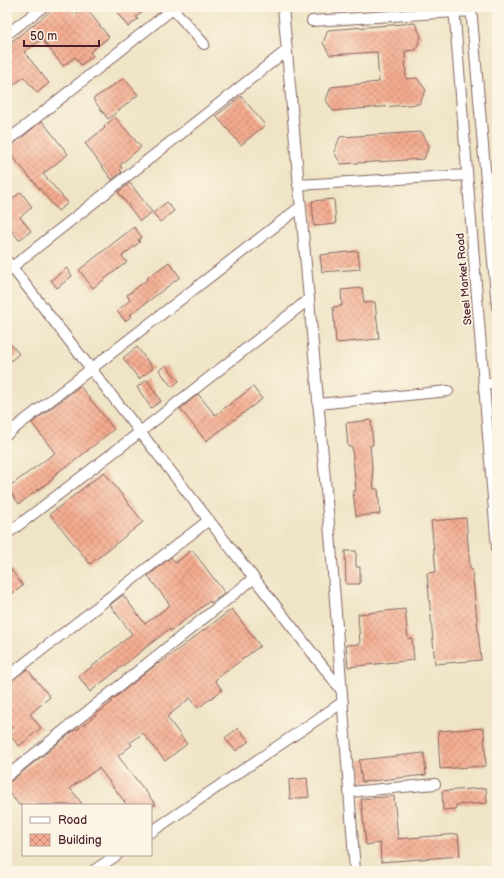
<svg xmlns="http://www.w3.org/2000/svg" width="504" height="878" font-family="'Balsamiq Sans',sans-serif">
	<defs>
		<pattern id="building-cross-hatch" width="8" height="8" patternUnits="userSpaceOnUse"><rect width="8" height="8" fill="#f4ab8f"/><path d="M0 0l8 8M0 8l8-8" fill="none" stroke="#c88b75"/></pattern>
	</defs>
	<rect width="100%" height="100%" fill="#fcf5e5"/>
	<filter id="ink" filterUnits="userSpaceOnUse"><feTurbulence type="fractalNoise" baseFrequency=".025" numOctaves="2"/><feDisplacementMap in="SourceGraphic" scale="8" xChannelSelector="R" yChannelSelector="G"/><feConvolveMatrix kernelMatrix="1 2 1 2 8 2 1 2 1" color-interpolation-filters="sRGB"/></filter>
	<filter id="wash" filterUnits="userSpaceOnUse"><feTurbulence type="fractalNoise" baseFrequency=".012" numOctaves="4" result="noise"/><feDisplacementMap in="SourceGraphic" scale="16" xChannelSelector="R" yChannelSelector="G"/><feGaussianBlur stdDeviation="0.9" result="paint"/><feColorMatrix in="noise" values="0 0 0 0 0 0 0 0 0 0 0 0 0 0 0 0 0 1.4 0 .05"/><feComposite in="paint" operator="in"/></filter>
	<g filter="url(#wash)">
		<rect width="100%" height="100%" fill="#efe4c6"/>
		<g id="blocks">
			<path fill="url(#building-cross-hatch)" d="M 56,7 L 69,7 L 75,15 L 85,7 L 109,37 L 90,52 L 93,56 L 81,65 L 75,57 L 63,66 L 42,39 L 24,52 L 49,83 L 37,93 L 24,77 L 7,90 L 7,47 L 12,43 L 11,42 Z
				M 113,7 L 149,7 L 136,17 L 138,19 L 128,27 Z
				M 415,23 L 421,36 L 416,50 L 405,51 L 406,79 L 417,78 L 426,90 L 419,104 L 333,111 L 326,100 L 331,87 L 379,82 L 377,52 L 330,55 L 323,43 L 328,30 Z
				M 124,78 L 138,95 L 108,119 L 93,99 Z
				M 241,96 L 265,125 L 241,145 L 216,116 Z
				M 115,117 L 141,147 L 120,165 L 122,168 L 120,170 L 122,172 L 112,180 L 85,143 L 105,128 L 104,127 Z
				M 42,121 L 68,154 L 43,174 L 68,203 L 58,211 L 7,150 L 7,147 L 11,146 Z
				M 422,132 L 429,146 L 424,159 L 341,164 L 334,152 L 340,137 Z
				M 130,183 L 152,212 L 140,221 L 118,192 Z
				M 21,192 L 32,207 L 20,217 L 31,231 L 19,240 L 7,225 L 7,203 Z
				M 334,199 L 336,224 L 314,226 L 312,201 Z
				M 167,202 L 174,211 L 160,222 L 153,213 Z
				M 134,227 L 142,237 L 138,240 L 140,242 L 122,256 L 127,262 L 93,288 L 79,270 Z
				M 358,251 L 360,269 L 322,272 L 320,255 Z
				M 169,262 L 180,277 L 130,315 L 132,316 L 125,321 L 117,311 L 130,300 L 127,295 L 148,279 L 147,278 Z
				M 67,268 L 72,276 L 57,288 L 51,280 Z
				M 362,288 L 364,303 L 375,302 L 379,339 L 336,343 L 333,307 L 342,306 L 341,290 Z
				M 7,339 L 19,354 L 7,364 Z
				M 137,347 L 153,368 L 139,379 L 123,358 Z
				M 166,365 L 179,381 L 172,387 L 159,370 Z
				M 147,380 L 161,401 L 151,408 L 137,387 Z
				M 80,386 L 114,429 L 67,467 L 66,466 L 53,476 L 54,478 L 19,504 L 7,488 L 55,453 L 32,423 Z
				M 253,387 L 262,399 L 206,441 L 180,409 L 198,394 L 215,415 Z
				M 371,420 L 373,445 L 370,445 L 374,489 L 378,489 L 380,514 L 356,516 L 353,491 L 356,491 L 352,447 L 348,447 L 346,423 Z
				M 104,472 L 143,522 L 90,564 L 50,514 Z
				M 466,518 L 470,569 L 472,569 L 481,660 L 435,664 L 427,573 L 436,572 L 431,521 Z
				M 192,550 L 225,593 L 211,603 L 210,601 L 170,631 L 169,629 L 90,692 L 79,677 L 132,634 L 110,605 L 123,595 L 145,624 L 170,605 L 148,576 L 171,557 L 175,563 Z
				M 345,551 L 356,551 L 356,567 L 360,567 L 360,584 L 346,584 Z
				M 7,564 L 23,586 L 7,597 Z
				M 232,609 L 260,646 L 215,680 L 222,690 L 198,708 L 190,698 L 167,717 L 187,744 L 165,761 L 143,733 L 130,743 L 132,745 L 118,756 L 156,805 L 127,805 L 99,768 L 70,788 L 83,805 L 19,805 L 7,790 L 7,782 L 11,781 L 76,729 L 77,730 L 112,702 L 111,701 L 158,663 L 159,664 Z
				M 405,609 L 408,639 L 412,638 L 414,660 L 348,667 L 346,645 L 360,644 L 358,614 Z
				M 27,669 L 50,697 L 30,714 L 41,728 L 19,746 L 7,732 L 12,728 L 7,722 L 7,684 Z
				M 238,728 L 249,741 L 236,751 L 225,738 Z
				M 484,728 L 486,766 L 440,769 L 438,731 Z
				M 424,753 L 426,775 L 362,782 L 359,760 Z
				M 307,778 L 309,797 L 290,799 L 289,780 Z
				M 486,788 L 487,803 L 456,805 L 456,809 L 443,810 L 442,791 Z
				M 394,796 L 398,839 L 458,834 L 460,856 L 381,862 L 380,843 L 366,845 L 361,799 Z"/>
		</g>
	</g>
	<g filter="url(#ink)">
		<use href="#blocks" fill-opacity="0" stroke="#846461" stroke-width="1"/>
		<g fill="none" stroke-linecap="round" stroke-linejoin="round">
			<g stroke="#846461" stroke-width="12">
				<path id="minor" d="M 283,7 L 331,546 L 355,871
					M 454,7 L 497,549
					M 471,7 L 497,307
					M 173,9 L 204,44
					M 312,21 L 471,11
					M 7,34 L 43,7
					M 7,141 L 175,7
					M 298,185 L 467,175
					M 7,261 L 342,691
					M 7,271 L 286,51
					M 484,385 L 497,383
					M 318,404 L 448,391
					M 7,434 L 300,207
					M 7,534 L 140,432 L 308,300
					M 7,677 L 209,520
					M 7,776 L 254,578
					M 350,792 L 435,784
					M 151,832 L 343,702
					M 93,871 L 117,855"/>
			</g>
			<use href="#minor" stroke="#fff" stroke-width="10"/>
		</g>
	</g>
	<g text-anchor="middle" dominant-baseline="central" stroke-width="3.5" stroke-linejoin="round" paint-order="stroke">
		<g font-size="11" fill="#4a1f2b" stroke="#fcf5e5">
			<text transform="translate(464 279) rotate(-95)">Steel Market Road</text>
		</g>
	</g>
	<rect width="504" height="878" fill="none" stroke="#fcf5e5" stroke-width="24"/>
	<rect x="22" y="804" width="130" height="52" fill="#fcf5e5" stroke="#b59f9b"/>
	<rect x="30" y="817" width="20" height="6" fill="#ffffff" stroke="#b59f9b"/>
	<text x="58" y="824" font-size="12" fill="#4a1f2b">Road</text>
	<rect x="30" y="834" width="20" height="12" fill="url(#building-cross-hatch)" stroke="#b59f9b"/>
	<text x="58" y="844" font-size="12" fill="#4a1f2b">Building</text>
	<path d="M24 40v6h75v-6" fill="none" stroke="#4a1f2b" stroke-width="2"/>
	<text x="30" y="40" font-size="12" fill="#4a1f2b" stroke="#fcf5e5" stroke-width="3" paint-order="stroke">50 m</text>
</svg>
